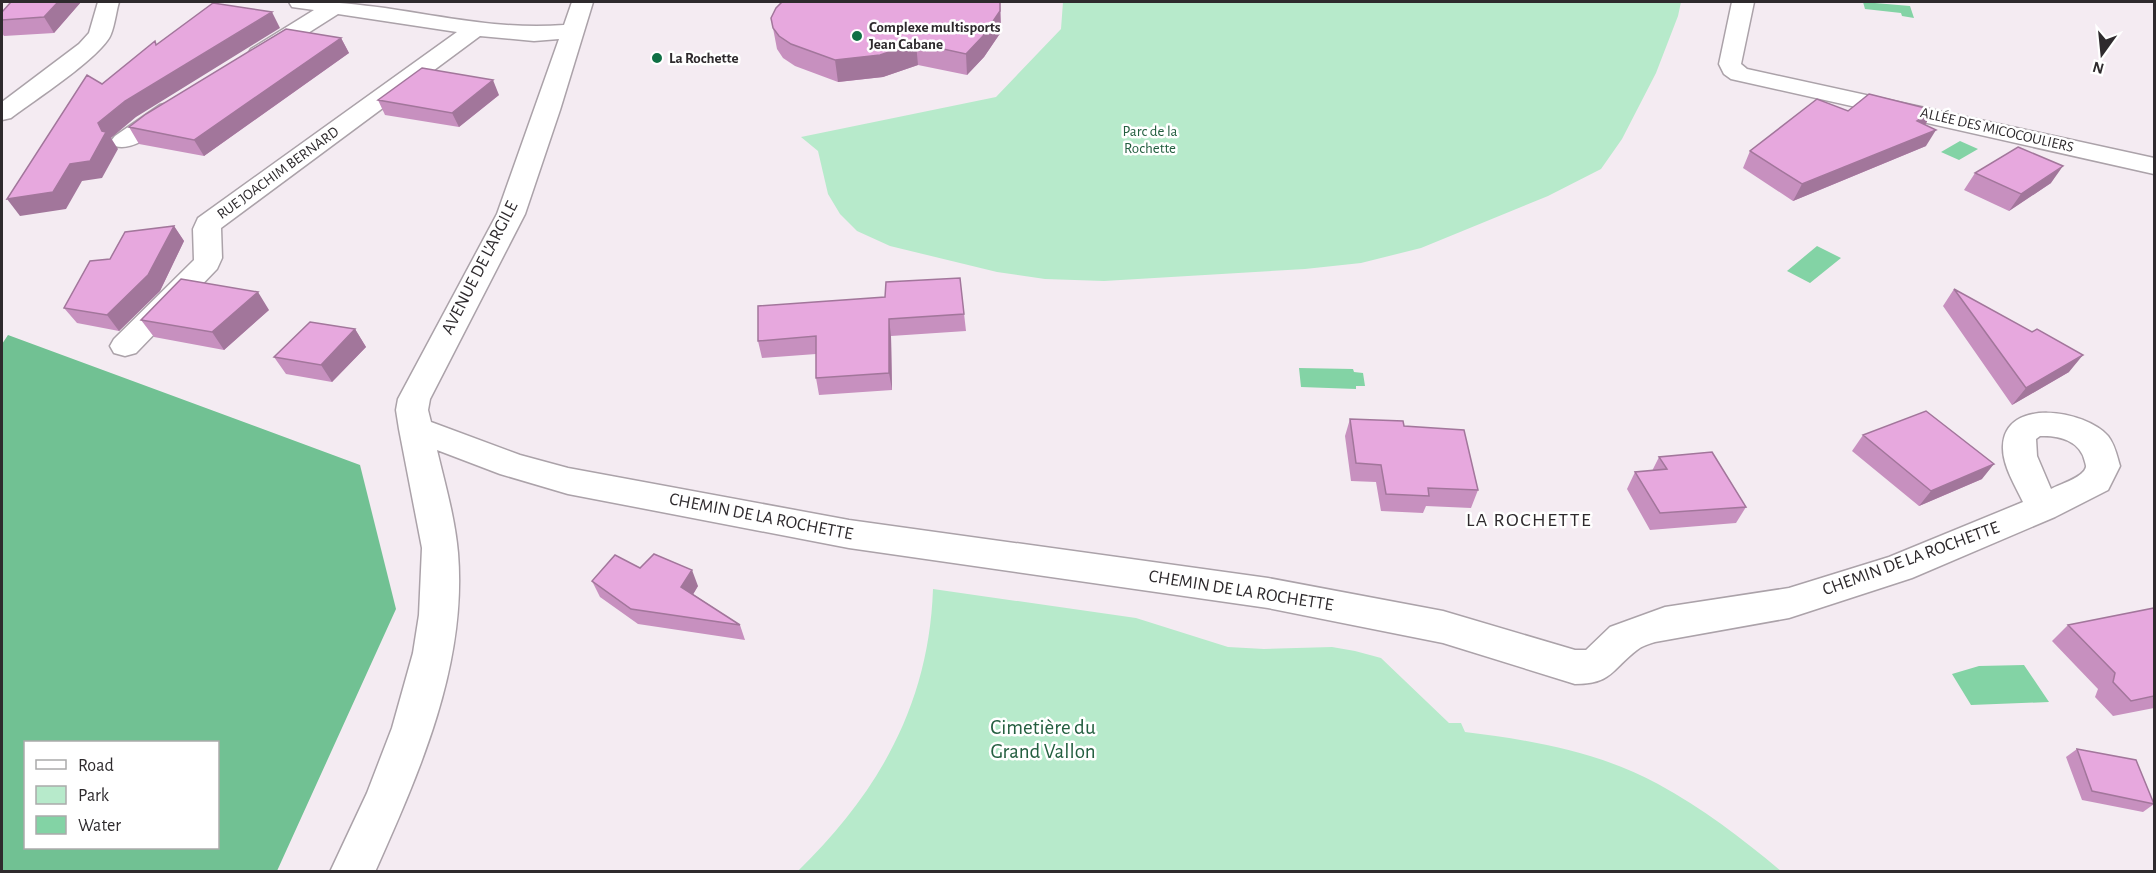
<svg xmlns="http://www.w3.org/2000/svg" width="2156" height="873" font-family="'Alegreya Sans',sans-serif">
	<rect width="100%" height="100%" fill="#f4ebf2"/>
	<path fill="#b7eacb" d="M 1063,2 L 1681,2 L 1678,16 L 1656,73 L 1622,139 L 1601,169 L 1548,196 L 1421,248 L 1361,263 L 1305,269 L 1104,281 L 1045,279 L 997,272 L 890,246 L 857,231 L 840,214 L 828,194 L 818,151 L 801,137 L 996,97 L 1061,29 Z
		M 933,589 L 1136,618 L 1228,647 L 1264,649 L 1332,647 L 1355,651 L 1381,658 L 1449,723 L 1461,723 L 1465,732 C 1532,740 1599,752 1658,784 C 1702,808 1743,839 1781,871 L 798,871 C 879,792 929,704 933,589 Z"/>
	<path fill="#71c193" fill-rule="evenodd" d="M 8,335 L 360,465 L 396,609 L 277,871 L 2,871 L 2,344 ZM 26,742 L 218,742 L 218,848 L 26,848 Z"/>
	<path fill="#83d3a5" d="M 1863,2 L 1910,6 L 1914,18 L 1902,16 L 1901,13 L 1865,9 Z
		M 1960,141 L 1978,149 L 1959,160 L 1941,152 Z
		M 1817,246 L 1841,258 L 1810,283 L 1787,271 Z
		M 1299,368 L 1353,369 L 1354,372 L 1363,373 L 1365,386 L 1356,386 L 1356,389 L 1301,387 Z
		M 2024,665 L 2049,702 L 1971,705 L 1952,674 L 1979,666 Z"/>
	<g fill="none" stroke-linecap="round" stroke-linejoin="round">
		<g stroke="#aba2a9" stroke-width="3">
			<path id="street" d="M 98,2 L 119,2 C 116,12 115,24 111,34 C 103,56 32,102 11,118 L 2,120 L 2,102 L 79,44 L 89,33 Z
				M 289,2 C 321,0 354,4 385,8 C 445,17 504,30 564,25 L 572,2 L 593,2 L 560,110 L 525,214 L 430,399 L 428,410 L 431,422 L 520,455 L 568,468 L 849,520 L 1268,578 L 1443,611 L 1575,650 L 1586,650 L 1610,627 L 1665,607 L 1789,588 L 1889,557 L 2023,502 C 2015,485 2002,465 2003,446 C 2005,397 2085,410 2108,436 C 2115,445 2117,456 2120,466 L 2108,490 L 2055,517 L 1912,578 L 1789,618 L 1655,642 C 1649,644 1642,646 1637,650 C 1612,669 1612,684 1575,684 L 1443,643 L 1268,608 L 849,548 L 568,494 L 500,474 L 437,450 C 445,484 455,518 458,553 C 467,665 420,771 375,872 L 330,872 L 367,793 L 392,728 L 413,653 L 419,615 L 422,548 L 399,429 L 396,410 L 398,399 L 497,214 L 559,39 L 534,41 L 480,36 L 221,228 L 222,258 L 217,269 L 136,353 L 125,356 L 114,353 L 110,346 L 114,339 L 194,260 L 193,229 L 198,218 L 457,32 L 338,14 L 267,59 L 259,61 L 251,59 L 248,54 L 251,49 L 314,10 L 292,7 ZM 2040,436 C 2059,435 2081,441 2085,462 C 2086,466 2087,466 2084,471 C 2078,479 2060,484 2051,489 L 2037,456 L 2036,439 Z
				M 1732,2 L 1754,2 L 1741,64 L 1747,69 L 2154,158 L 2154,174 L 1731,79 L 1724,74 L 1719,64 Z
				M 169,103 L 178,105 L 181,110 L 178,115 C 160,127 137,152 115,146 L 111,141 L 115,136 L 160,105 Z"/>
		</g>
		<use href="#street" fill="#fff" fill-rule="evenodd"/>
	</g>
	<path fill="#c790bf" d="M 81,2 L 54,33 L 4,36 L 2,33 L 2,12 Z
		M 1000,2 L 1001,32 L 984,57 L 967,75 L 918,65 L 883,77 L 838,82 L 795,66 L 783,58 L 777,49 L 773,28 Z
		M 341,38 L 349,53 L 204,156 L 139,144 L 129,127 Z
		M 499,95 L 459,127 L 385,115 L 378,100 Z
		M 1933,110 L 1925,125 L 1926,146 L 1793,201 L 1743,168 L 1750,151 L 1848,111 Z
		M 1975,173 L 2051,183 L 2009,211 L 1964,190 Z
		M 174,226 L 184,241 L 160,291 L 119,331 L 77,323 L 64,308 L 110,259 Z
		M 960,278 L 966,331 L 891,336 L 892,390 L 819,395 L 816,378 L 816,354 L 762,358 L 758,341 L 885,297 Z
		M 1954,289 L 2069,372 L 2012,405 L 1943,306 Z
		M 269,310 L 224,350 L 154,337 L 141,320 Z
		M 355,329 L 366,347 L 332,382 L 286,374 L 274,357 Z
		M 1350,419 L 1404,426 L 1478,490 L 1471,508 L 1426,506 L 1423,513 L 1381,511 L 1376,482 L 1351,481 L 1345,436 Z
		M 1863,435 L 1982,479 L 1919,506 L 1852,451 Z
		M 1659,457 L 1746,507 L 1736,523 L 1650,530 L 1627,489 L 1635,472 L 1652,471 Z
		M 640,568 L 698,586 L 693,594 L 740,625 L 745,640 L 638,624 L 600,597 L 592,581 Z
		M 2154,608 L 2154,708 L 2113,716 L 2095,697 L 2098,689 L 2052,641 L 2068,625 Z
		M 2077,749 L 2154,804 L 2143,812 L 2082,800 L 2066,757 Z"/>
	<path fill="#a2769b" d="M 58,2 L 81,2 L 54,33 L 44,17 Z
		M 1000,2 L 1001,32 L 984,57 L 967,75 L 966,54 Z
		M 272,12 L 280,28 L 136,117 L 111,138 L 118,149 L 102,178 L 82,181 L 66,209 L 20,216 L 7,199 L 70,164 L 102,131 L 98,123 L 125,101 Z
		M 341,38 L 349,53 L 204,156 L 194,140 Z
		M 916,43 L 918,65 L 883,77 L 838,82 L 835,60 Z
		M 493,80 L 499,95 L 459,127 L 452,113 Z
		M 1933,110 L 1924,127 L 1917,121 Z
		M 1936,130 L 1926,146 L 1793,201 L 1802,184 Z
		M 2063,166 L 2051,183 L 2009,211 L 2021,194 Z
		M 174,226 L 184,241 L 160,291 L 119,331 L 107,315 Z
		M 258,292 L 269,310 L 224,350 L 212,332 Z
		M 889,319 L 891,336 L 892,390 L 889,373 Z
		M 355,329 L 366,347 L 332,382 L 321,365 Z
		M 2083,355 L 2069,372 L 2012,405 L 2026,388 Z
		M 1994,464 L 1982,479 L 1919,506 L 1931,491 Z
		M 692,570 L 698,586 L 688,603 L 681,587 Z"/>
	<path fill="#e7a8de" stroke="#a2769b" stroke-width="1.5" d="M 11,2 L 58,2 L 44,17 L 2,20 L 2,12 Z
		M 782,2 L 1000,2 L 1000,11 L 983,36 L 966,54 L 916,43 L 880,55 L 835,60 L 791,44 L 779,36 L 773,28 L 771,18 L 776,8 Z
		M 213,3 L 272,12 L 125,101 L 98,123 L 102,131 L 106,132 L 90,161 L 70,164 L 53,192 L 7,199 L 87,75 L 102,84 L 155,41 L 156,45 Z
		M 286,29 L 341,38 L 194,140 L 129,127 L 146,114 Z
		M 422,68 L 493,80 L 452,113 L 378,100 Z
		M 1869,94 L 1933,110 L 1917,121 L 1936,130 L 1802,184 L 1750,151 L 1817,99 L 1848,111 Z
		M 2018,147 L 2063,166 L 2021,194 L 1975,173 Z
		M 174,226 L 148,275 L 107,315 L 64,308 L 90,261 L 110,259 L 125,232 Z
		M 960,278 L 964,314 L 889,319 L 889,373 L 816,378 L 816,336 L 758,341 L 758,306 L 885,297 L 886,282 Z
		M 181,279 L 258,292 L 212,332 L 141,320 Z
		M 1954,289 L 2032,332 L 2037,329 L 2083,355 L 2026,388 Z
		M 310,322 L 355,329 L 321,365 L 274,357 Z
		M 1926,411 L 1994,464 L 1931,491 L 1863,435 Z
		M 1350,419 L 1403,421 L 1404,426 L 1464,430 L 1478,490 L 1428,488 L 1429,496 L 1386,494 L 1381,465 L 1356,463 Z
		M 1712,452 L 1746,507 L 1660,513 L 1635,472 L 1667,469 L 1659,457 Z
		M 654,554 L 692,570 L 681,587 L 740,625 L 631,609 L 592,581 L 615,555 L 640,568 Z
		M 2154,608 L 2154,696 L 2131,701 L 2113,682 L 2115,673 L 2068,625 Z
		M 2077,749 L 2136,760 L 2154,804 L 2092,791 Z"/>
	<g fill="#0f7045" stroke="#fff" stroke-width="2">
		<circle cx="857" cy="36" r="6"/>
		<circle cx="657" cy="58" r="6"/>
	</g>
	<g text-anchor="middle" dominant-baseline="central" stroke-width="5" stroke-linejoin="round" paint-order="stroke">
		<g font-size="15" font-weight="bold" fill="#2e2a2d" stroke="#fff" text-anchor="start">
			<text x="869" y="27">Complexe multisports<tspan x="869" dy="17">Jean Cabane</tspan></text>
			<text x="669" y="58">La Rochette</text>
		</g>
		<g font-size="15" fill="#2e2a2d" stroke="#fff">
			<text transform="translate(1997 130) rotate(13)">ALLÉE DES MICOCOULIERS</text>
			<text transform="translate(278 173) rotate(-36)">RUE JOACHIM BERNARD</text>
		</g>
		<g font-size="15" fill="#245f40" stroke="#fff">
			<text x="1150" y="131">Parc de la<tspan x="1150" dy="17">Rochette</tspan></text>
		</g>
		<g font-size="18" fill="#2e2a2d" stroke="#fff">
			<text transform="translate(480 268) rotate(-63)">AVENUE DE L'ARGILE</text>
			<text transform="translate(761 517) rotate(11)">CHEMIN DE LA ROCHETTE</text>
			<text transform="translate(1911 559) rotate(-20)">CHEMIN DE LA ROCHETTE</text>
			<text transform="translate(1241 591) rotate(9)">CHEMIN DE LA ROCHETTE</text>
		</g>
		<g font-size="20" letter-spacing="1.5" fill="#2e2a2d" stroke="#fff">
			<text x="1529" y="520">LA ROCHETTE</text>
		</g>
		<g font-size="21" fill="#245f40" stroke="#fff">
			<text x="1043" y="727">Cimetière du<tspan x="1043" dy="24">Grand Vallon</tspan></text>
		</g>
	</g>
	<rect width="2156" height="873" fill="none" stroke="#2e2a2d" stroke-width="6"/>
	<rect x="24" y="741" width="195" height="108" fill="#ffffff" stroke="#abaaab" stroke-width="1.5"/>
	<rect x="36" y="760" width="30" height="9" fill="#ffffff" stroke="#abaaab" stroke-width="1.5"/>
	<text x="78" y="771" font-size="18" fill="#2e2a2d">Road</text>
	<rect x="36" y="786" width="30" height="18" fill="#b7eacb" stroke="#abaaab" stroke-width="1.5"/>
	<text x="78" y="801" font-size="18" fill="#2e2a2d">Park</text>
	<rect x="36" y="816" width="30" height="18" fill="#83d3a5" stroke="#abaaab" stroke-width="1.5"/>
	<text x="78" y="831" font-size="18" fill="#2e2a2d">Water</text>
	<g transform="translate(2102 54) rotate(195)" stroke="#ffffff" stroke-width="4.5" paint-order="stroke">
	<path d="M0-4.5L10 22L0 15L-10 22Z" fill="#2e2a2d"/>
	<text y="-9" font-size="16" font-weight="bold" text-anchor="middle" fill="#2e2a2d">N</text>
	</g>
</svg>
